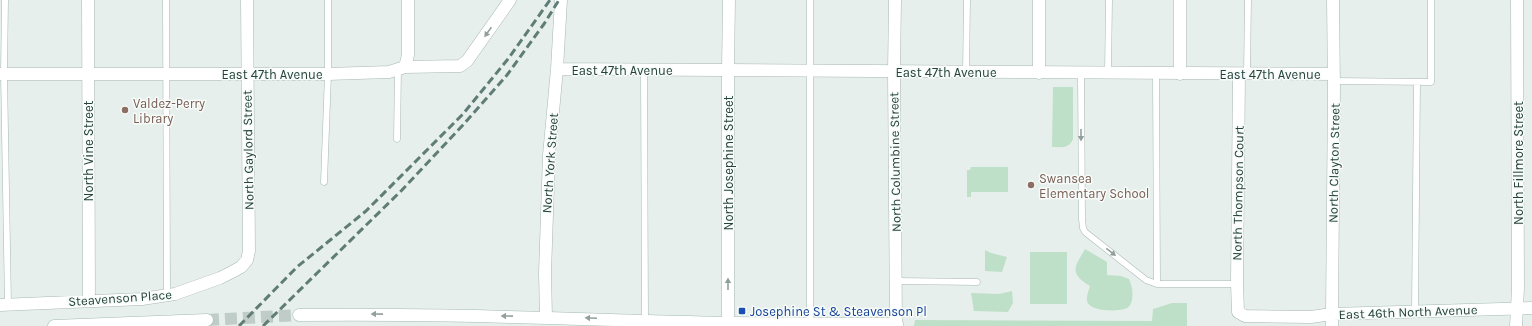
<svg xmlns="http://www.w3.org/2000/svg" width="1532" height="326" font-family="Karla,sans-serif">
	<rect width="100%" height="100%" fill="#e6efeb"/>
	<path fill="#bfe0c8" d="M 1053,87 L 1073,87 L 1073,139 C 1069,149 1061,147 1052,147 Z
		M 971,167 L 1008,167 L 1008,192 L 971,192 L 971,197 L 967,197 L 967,170 L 970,170 Z
		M 1085,249 L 1107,262 L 1107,275 L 1121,276 L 1129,279 C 1133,287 1135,303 1127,308 C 1119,312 1089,312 1087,301 C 1086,296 1089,290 1090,286 C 1069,273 1074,268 1085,249 Z
		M 985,250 L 991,253 L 1007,257 L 1002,272 L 985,271 Z
		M 1030,252 L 1067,252 L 1067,304 L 1030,304 Z
		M 1012,291 L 1013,303 L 1008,312 L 974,311 L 971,293 L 999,294 Z
		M 1172,303 L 1187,303 L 1187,326 L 914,326 L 915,320 L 1152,321 L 1153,309 Z"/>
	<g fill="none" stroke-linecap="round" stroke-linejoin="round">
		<path stroke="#bfccc8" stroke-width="12" stroke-dasharray="12 6" stroke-linecap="butt" d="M 207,320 L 299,315"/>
		<g stroke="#a8b8b2" stroke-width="7">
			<path id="service" d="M 5,0 L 4,74 L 8,305
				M 166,0 L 167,296
				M 644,70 L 645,320
				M 966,72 L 967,0
				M 1081,73 L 1082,219 L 1083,228 L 1085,232 L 1146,280 L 1157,284 L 1237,284
				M 1108,73 L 1109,0
				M 1156,74 L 1157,284
				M 1247,74 L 1248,0
				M 1334,81 L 1431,82 L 1431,0
				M 397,139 L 398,69
				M 324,182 L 328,74 L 328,0
				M 897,281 L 977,282
				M 1415,311 L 1417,82
				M 810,324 L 810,0"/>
		</g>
		<g stroke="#a8b8b2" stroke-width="13">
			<path id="minor" d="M 88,0 L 89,301
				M 1039,0 L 1039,73
				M 1180,0 L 1180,74
				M 405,67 L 408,55 L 408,0
				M 728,70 L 729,0
				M 894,72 L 896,326
				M 0,74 L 328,74 L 389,72 L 405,67 L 460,66 L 467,61 L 510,0
				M 1239,74 L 1237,284 L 1238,312 L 1245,316 L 1311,317 L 1332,314
				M 0,305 L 142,299 L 175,294 L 220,278 L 232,272 L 241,267 L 247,260 L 249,251 L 247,0
				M 728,323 L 897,324
				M 1516,326 L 1518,288 L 1517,0"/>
		</g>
		<g stroke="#a8b8b2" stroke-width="13">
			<path id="tertiary" d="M 557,69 L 1334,74
				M 894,72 L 895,0
				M 1332,314 L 1334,89 L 1333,0
				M 546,317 L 545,273 L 549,155 L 557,69 L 561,0
				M 728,323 L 728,70"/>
		</g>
		<g stroke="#a4bbb3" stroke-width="13">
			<path id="secondary" d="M 299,315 C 442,313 585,320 728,323 L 727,326
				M 54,326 L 207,320
				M 1332,326 L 1332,314 L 1532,308"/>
		</g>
		<use href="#service" stroke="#fff" stroke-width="6"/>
		<use href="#minor" stroke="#fff" stroke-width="12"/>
		<use href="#tertiary" stroke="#fff" stroke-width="12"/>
		<use href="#secondary" stroke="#fff" stroke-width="12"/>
		<path stroke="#5f7d75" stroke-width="3" stroke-dasharray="8 4" stroke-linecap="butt" d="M 239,326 L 297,267 L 366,211 L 463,114 L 508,59 L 550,0
			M 263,326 L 402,190 L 462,126 L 507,75 L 544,24 L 559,0"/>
	</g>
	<defs><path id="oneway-solid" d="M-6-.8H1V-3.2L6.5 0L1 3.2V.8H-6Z"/></defs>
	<g fill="#92a09c">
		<use href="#oneway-solid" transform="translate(488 32) rotate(125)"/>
		<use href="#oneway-solid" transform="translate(1081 135) rotate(90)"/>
		<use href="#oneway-solid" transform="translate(1111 252) rotate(38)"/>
		<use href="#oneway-solid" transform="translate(728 284) rotate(-90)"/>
		<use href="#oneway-solid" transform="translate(377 314) rotate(-179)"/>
		<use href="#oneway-solid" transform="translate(507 316) rotate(-179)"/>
		<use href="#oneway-solid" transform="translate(591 318) rotate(-178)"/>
	</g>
	<g fill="#8d6e63" stroke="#f7fbf9" stroke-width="1.5">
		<circle cx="125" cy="110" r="4"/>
		<circle cx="1031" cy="185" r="4"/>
	</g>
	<rect fill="#1a4fb4" stroke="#f7fbf9" stroke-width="1.5" x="738" y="307" width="8" height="8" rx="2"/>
	<g text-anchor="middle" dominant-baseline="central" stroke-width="3" stroke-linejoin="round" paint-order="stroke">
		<g font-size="13" fill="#24423a" stroke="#f7fbf9">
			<text x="622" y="70">East 47th Avenue</text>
			<text x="946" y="72">East 47th Avenue</text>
			<text x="272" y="74">East 47th Avenue</text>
			<text x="1270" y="74">East 47th Avenue</text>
			<text transform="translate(248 150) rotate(-91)">North Gaylord Street</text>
			<text transform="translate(88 151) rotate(-90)">North Vine Street</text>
			<text transform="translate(895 162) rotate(-91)">North Columbine Street</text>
			<text transform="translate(550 163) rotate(-86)">North York Street</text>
			<text transform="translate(728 163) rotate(-90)">North Josephine Street</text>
			<text transform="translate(1334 163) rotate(-89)">North Clayton Street</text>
			<text transform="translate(1518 163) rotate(-90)">North Fillmore Street</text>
			<text transform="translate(1238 193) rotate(-89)">North Thompson Court</text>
			<text transform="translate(120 298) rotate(-4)">Steavenson Place</text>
			<text transform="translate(1408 312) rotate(-2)">East 46th North Avenue</text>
		</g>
		<g font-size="13" fill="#785e54" stroke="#f7fbf9" text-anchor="start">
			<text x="133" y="103">Valdez-Perry<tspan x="133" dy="15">Library</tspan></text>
			<text x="1039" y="178">Swansea<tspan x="1039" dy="15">Elementary School</tspan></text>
		</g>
		<g font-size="13" fill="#164399" stroke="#f7fbf9" text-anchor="start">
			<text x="750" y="311">Josephine St &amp; Steavenson Pl</text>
		</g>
	</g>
</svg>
